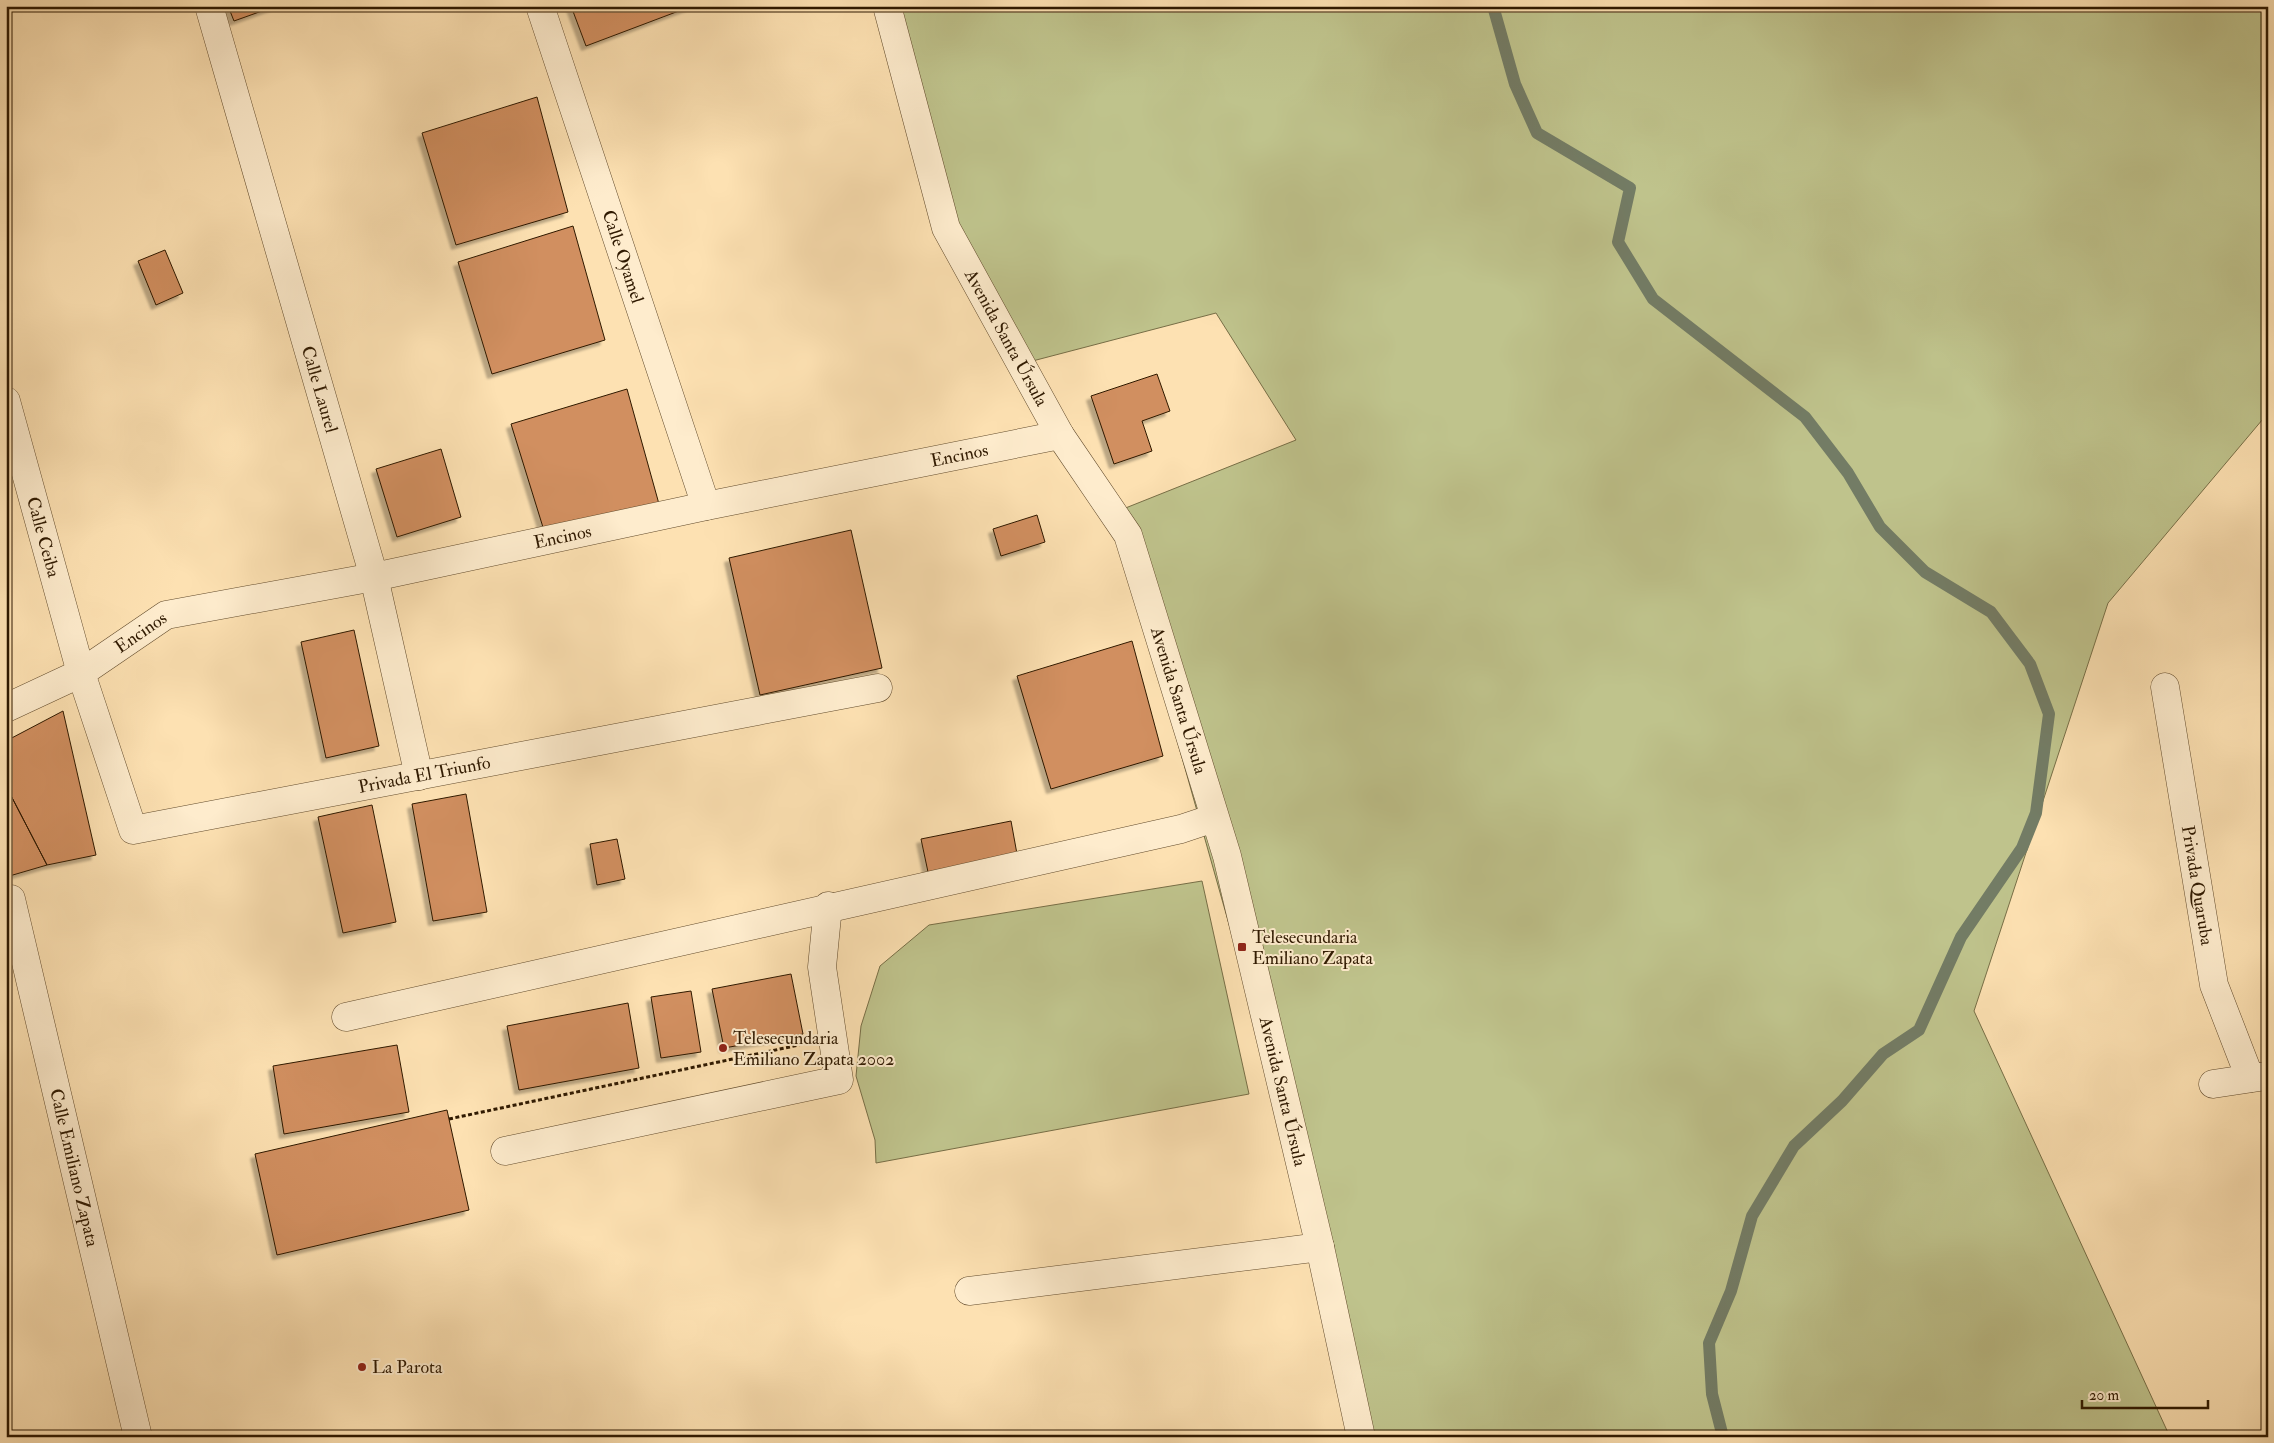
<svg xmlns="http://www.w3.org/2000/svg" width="2274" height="1443" font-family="'IM FELL Double Pica',serif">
	<defs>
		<filter id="shadow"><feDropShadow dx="-4.5" dy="4.5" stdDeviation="1" flood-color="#0004"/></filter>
	</defs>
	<rect width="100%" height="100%" fill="#fde1b2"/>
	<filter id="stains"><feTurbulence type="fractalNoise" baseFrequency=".004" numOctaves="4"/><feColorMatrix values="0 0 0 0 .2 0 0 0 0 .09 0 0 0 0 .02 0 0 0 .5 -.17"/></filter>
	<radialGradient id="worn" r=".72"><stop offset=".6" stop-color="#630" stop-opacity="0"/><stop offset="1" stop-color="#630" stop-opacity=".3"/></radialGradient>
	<path fill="#bfc38c" stroke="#776e46" d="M 887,6 L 2268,6 L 2268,413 L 2108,603 L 1974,1011 L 2170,1437 L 1364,1437 L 1320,1247 L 1113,513 L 1296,440 L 1216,313 L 1021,364 L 946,228 Z
		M 1202,881 L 1249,1094 L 876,1163 L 875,1140 L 856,1076 L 861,1026 L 880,966 L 929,925 Z"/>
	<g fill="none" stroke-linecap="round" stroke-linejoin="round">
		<path stroke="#737c65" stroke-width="12" d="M 1493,6 L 1515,84 L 1537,133 L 1630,188 L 1618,242 L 1653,299 L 1805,417 L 1848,473 L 1880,527 L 1925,572 L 1991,612 L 2030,664 L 2049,714 L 2036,813 L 2022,848 L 1961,937 L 1919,1030 L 1883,1054 L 1842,1101 L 1794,1146 L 1752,1216 L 1731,1291 L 1709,1343 L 1712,1394 L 1723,1437"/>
	</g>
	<path fill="#d18f60" stroke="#2f1900" filter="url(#shadow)" d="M 228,6 L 276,6 L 234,21 Z
		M 571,6 L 692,6 L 586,46 Z
		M 537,97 L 568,212 L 456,245 L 422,133 Z
		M 573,226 L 605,340 L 492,374 L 458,262 Z
		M 165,250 L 183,293 L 156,305 L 138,261 Z
		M 1157,374 L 1170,411 L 1142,421 L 1152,451 L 1114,464 L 1091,396 Z
		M 627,389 L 659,504 L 546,537 L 511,424 Z
		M 441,449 L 461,517 L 397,537 L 376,469 Z
		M 1037,515 L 1045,542 L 1001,556 L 993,529 Z
		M 851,530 L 882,668 L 760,695 L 729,558 Z
		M 354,630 L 379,746 L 326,758 L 301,642 Z
		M 1132,641 L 1163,756 L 1051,789 L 1017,676 Z
		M 63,711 L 96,855 L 47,865 L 6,786 L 6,741 Z
		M 6,786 L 47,865 L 6,877 Z
		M 466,794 L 487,912 L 433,921 L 412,804 Z
		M 372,805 L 396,922 L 343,933 L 318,817 Z
		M 1011,821 L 1017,854 L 928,872 L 921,839 Z
		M 617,839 L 625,879 L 597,885 L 590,844 Z
		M 791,974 L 803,1034 L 724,1048 L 712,989 Z
		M 691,991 L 701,1052 L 661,1058 L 651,997 Z
		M 628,1003 L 639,1068 L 519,1090 L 507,1026 Z
		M 397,1045 L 409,1112 L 284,1134 L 273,1066 Z
		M 447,1110 L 469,1210 L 277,1255 L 255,1154 Z"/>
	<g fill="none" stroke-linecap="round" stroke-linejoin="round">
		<g stroke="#624b2c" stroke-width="29">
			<g id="minor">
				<path id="s1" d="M 209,6 L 374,577 L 419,776"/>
				<path id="s2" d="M 540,6 L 706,506"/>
				<path id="s3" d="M 6,401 L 81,673 L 133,830 L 878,688"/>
				<path id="s4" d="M 2165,687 L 2214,985 L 2250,1078"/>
				<path id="s5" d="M 6,708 L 81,673 L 166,615 L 374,577 L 706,506 L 1060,435"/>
				<path id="s6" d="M 11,899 L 138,1437"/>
				<path d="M 346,1017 L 1181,829 L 1214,818"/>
				<path d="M 2213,1084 L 2266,1076"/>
				<path d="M 505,1151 L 839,1080 L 822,967 L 828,906"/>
				<path d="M 969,1291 L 1320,1247"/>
			</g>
		</g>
		<g stroke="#624b2c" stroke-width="29">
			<g id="tertiary">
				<path id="s7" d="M 887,6 L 946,228 L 1060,435 L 1128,535 L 1227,856 L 1320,1247 L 1361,1437"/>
			</g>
		</g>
		<path stroke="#2f1900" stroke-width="3" stroke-dasharray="4 2.5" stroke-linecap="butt" d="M 449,1119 L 799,1045"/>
		<use href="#minor" stroke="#feeccd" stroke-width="28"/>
		<use href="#tertiary" stroke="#feeccd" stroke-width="28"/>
	</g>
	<g fill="#8f2418" stroke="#feeccd" stroke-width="2">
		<rect x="1237" y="942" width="10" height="10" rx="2.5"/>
		<circle cx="723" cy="1048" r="5"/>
		<circle cx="362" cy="1367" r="5"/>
	</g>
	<g text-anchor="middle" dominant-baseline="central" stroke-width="4" stroke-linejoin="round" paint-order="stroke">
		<g font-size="18" fill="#2f1900" stroke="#feeccd">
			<text stroke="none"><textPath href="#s2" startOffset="264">Calle Oyamel</textPath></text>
			<text stroke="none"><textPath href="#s7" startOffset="355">Avenida Santa Úrsula</textPath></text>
			<text stroke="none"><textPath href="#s1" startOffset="399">Calle Laurel</textPath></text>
			<text stroke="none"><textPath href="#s5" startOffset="995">Encinos</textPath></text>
			<text stroke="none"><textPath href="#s5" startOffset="590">Encinos</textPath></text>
			<text stroke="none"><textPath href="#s3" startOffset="141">Calle Ceiba</textPath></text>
			<text stroke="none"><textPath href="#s5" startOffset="155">Encinos</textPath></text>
			<text stroke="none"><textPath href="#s7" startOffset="760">Avenida Santa Úrsula</textPath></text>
			<text stroke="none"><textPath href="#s3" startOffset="744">Privada El Triunfo</textPath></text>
			<text stroke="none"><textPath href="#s4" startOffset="201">Privada Quaruba</textPath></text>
			<text stroke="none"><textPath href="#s7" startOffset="1165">Avenida Santa Úrsula</textPath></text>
			<text stroke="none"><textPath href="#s6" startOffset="276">Calle Emiliano Zapata</textPath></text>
		</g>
		<g font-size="18" fill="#2f1900" stroke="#feeccd" text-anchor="start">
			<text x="1252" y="937">Telesecundaria<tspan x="1252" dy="21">Emiliano Zapata</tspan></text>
			<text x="733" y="1038">Telesecundaria<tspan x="733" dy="21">Emiliano Zapata 2002</tspan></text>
			<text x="372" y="1367">La Parota</text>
		</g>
	</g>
	<rect width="2274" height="1443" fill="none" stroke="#fde1b2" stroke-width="25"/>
	<rect x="8" y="8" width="2259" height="1428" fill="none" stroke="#2f1900" stroke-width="2.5"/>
	<rect x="12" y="12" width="2249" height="1418" fill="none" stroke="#2f1900"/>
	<path d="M2082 1400v8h126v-8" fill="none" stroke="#2f1900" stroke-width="2.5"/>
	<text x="2089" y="1400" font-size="15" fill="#2f1900" stroke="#feeccd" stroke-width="4" paint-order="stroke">20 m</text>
	<rect width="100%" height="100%" filter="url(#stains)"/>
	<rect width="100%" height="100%" fill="url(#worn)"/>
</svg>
